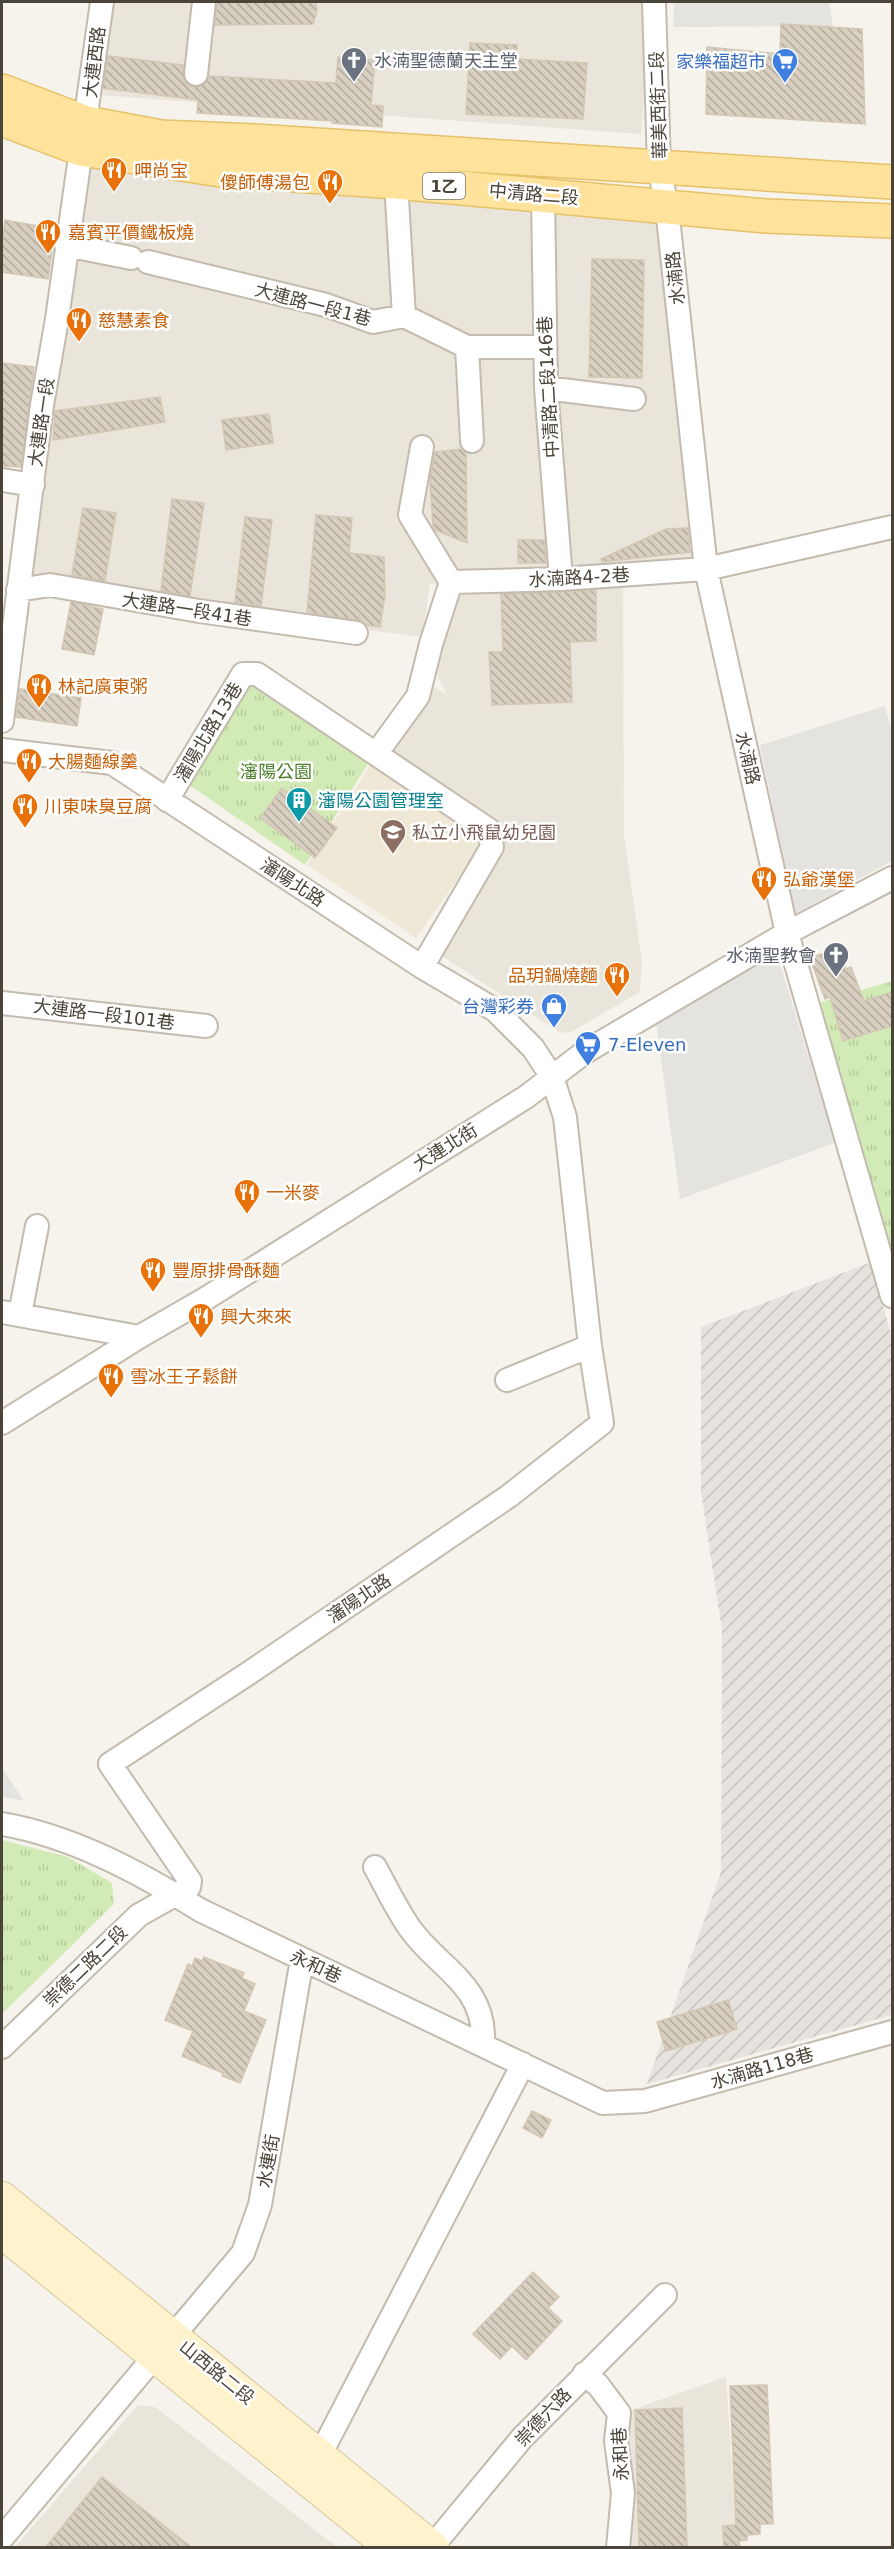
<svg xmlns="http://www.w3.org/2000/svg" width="894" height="2549" font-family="'DejaVu Sans','Noto Sans TC',sans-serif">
	<defs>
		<pattern id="industrial-furrows" width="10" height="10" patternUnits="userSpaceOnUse" patternTransform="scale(1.5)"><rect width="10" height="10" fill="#e6e2dd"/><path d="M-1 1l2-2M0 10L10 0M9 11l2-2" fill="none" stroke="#c7c3be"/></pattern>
		<pattern id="park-tufts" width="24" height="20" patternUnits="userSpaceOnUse" patternTransform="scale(1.5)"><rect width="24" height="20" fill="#d2eab5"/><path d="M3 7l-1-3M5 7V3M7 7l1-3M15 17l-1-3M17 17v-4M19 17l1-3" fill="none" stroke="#b6ca9c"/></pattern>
		<pattern id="building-back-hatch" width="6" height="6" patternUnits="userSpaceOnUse" patternTransform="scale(1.5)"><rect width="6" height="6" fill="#d8cfc1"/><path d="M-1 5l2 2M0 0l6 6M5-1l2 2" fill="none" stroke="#b1aa9e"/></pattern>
	</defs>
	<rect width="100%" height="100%" fill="#f6f3ec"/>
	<path fill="#eae5da" d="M 112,2 L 651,2 L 641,134 L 97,95 Z
		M 91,166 L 654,210 L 697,557 L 430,584 L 422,637 L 21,585 Z
		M 623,580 L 624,834 L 642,962 L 640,992 L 569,1033 L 559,1032 L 437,953 L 508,833 L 388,757 L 431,685 L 447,695 L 438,677 L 436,647 L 455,589 Z
		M 726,2377 L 737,2546 L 630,2547 L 622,2413 Z
		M 138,2405 L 155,2407 L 337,2547 L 14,2548 Z"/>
	<path fill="url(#industrial-furrows)" d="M 871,1262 L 892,1339 L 892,2015 L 647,2084 L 721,1872 L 722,1630 L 701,1492 L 701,1327 Z"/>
	<path fill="#efe8d6" d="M 371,764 L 479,835 L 481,846 L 416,938 L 307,865 Z"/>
	<path fill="url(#park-tufts)" d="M 248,687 L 260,687 L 369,762 L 305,865 L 188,784 Z
		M 892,981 L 892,1255 L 818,1003 Z
		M 2,1840 L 68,1857 L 112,1883 L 114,1904 L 2,2014 Z"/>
	<path fill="#e5e3e0" d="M 674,2 L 829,2 L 833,26 L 673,27 Z
		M 885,706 L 892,733 L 892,861 L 795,914 L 760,745 Z
		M 777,954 L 835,1143 L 680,1199 L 656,1022 Z
		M 2,1768 L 24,1801 L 2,1797 Z"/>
	<path fill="url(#building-back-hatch)" stroke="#d3c7b4" stroke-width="1.5" d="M 217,2 L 316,2 L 317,11 L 313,24 L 215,25 Z
		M 781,24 L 862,29 L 865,124 L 706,114 L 707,47 L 780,54 Z
		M 470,43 L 517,45 L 516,59 L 587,63 L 583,119 L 466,114 Z
		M 108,56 L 183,65 L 184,80 L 189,85 L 195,87 L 206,82 L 209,76 L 336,83 L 338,57 L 375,60 L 371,105 L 383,106 L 382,127 L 332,123 L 333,121 L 197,113 L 198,100 L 103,88 Z
		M 5,220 L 55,229 L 48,279 L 2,272 L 2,246 Z
		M 592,259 L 644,260 L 642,378 L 589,377 Z
		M 2,363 L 34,367 L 21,467 L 2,466 Z
		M 160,397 L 165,422 L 53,440 L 55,411 Z
		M 269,414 L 273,443 L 226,450 L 222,420 Z
		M 462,449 L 466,453 L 467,543 L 435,530 L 433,526 L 430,480 L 435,452 Z
		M 172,499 L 204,503 L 190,596 L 161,591 Z
		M 83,508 L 116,513 L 105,581 L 72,575 Z
		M 316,515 L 352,518 L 349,553 L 384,557 L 385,595 L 380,627 L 366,625 L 358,620 L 307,613 Z
		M 245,517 L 272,520 L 261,606 L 235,602 Z
		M 688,528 L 690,552 L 602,562 L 601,559 L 666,529 Z
		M 518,540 L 544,540 L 546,563 L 518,563 Z
		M 596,590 L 596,641 L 570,642 L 572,702 L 492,705 L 489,652 L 503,652 L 501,594 Z
		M 71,602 L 103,609 L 94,655 L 62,649 Z
		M 20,689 L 81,698 L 77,726 L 16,717 Z
		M 282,788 L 337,828 L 315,858 L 260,818 Z
		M 838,948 L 846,969 L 851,967 L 864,1001 L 892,992 L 892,1026 L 843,1041 L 830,997 L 825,999 L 810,958 Z
		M 204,1957 L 244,1973 L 242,1978 L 255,1984 L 244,2011 L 266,2020 L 240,2083 L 222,2076 L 223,2073 L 182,2056 L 193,2031 L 165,2020 L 188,1964 L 192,1966 L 195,1958 L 202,1961 Z
		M 728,2000 L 737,2029 L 666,2051 L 657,2022 Z
		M 532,2111 L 551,2120 L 542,2138 L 523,2128 Z
		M 533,2272 L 559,2297 L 548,2308 L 562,2321 L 526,2360 L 512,2346 L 500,2359 L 473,2334 Z
		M 767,2385 L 773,2524 L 760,2524 L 760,2534 L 747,2535 L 747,2540 L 739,2541 L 740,2547 L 724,2547 L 723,2526 L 736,2525 L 730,2386 Z
		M 682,2408 L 687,2547 L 639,2547 L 635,2410 Z
		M 102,2477 L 191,2547 L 46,2547 Z"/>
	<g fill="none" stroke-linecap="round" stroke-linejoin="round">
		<g stroke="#c2bbae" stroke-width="26">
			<path id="street" d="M 654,2 L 659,166 L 667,208 L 706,569 L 787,933 L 892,1296
				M 196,74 L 204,2
				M 396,182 L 404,316
				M 543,195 L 546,388 L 561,579
				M 66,245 L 131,258
				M 148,262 L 326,305 L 373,322 L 404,316 L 467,347 L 544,347
				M 467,347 L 472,441
				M 546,388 L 634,399
				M 2,480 L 33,485
				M 451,582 L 561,579 L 706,569 L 892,527
				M 18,590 L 50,585 L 199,611 L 356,633
				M 2,721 L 42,405 L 57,319 L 102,2
				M 2,750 L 112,763 L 422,967 L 495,1010 L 533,1048 L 552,1077 L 565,1117 L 590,1346 L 602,1423 L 509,1496 L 252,1671 L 110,1764 L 190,1881 L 189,1887 L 139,1915 L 2,2047
				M 376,754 L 418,696 L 431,644 L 451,582 L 410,515 L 422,447
				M 167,800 L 243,674 L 257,674 L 489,830 L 492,847 L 422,967
				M 2,1003 L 206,1026
				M 2,1312 L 139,1337
				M 20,1314 L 37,1226
				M 507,1380 L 590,1346
				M 2,1423 L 139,1337 L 205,1299 L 526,1097 L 585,1052 L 787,933 L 892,878
				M 2,1824 C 72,1836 139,1872 200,1910 L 603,2103 L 645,2101 L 892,2032
				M 375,1867 C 386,1887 396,1908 409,1927 C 437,1968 486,1984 483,2043
				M 173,2336 L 243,2253 L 260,2205 L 302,1959
				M 584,2374 L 598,2385 L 619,2413 L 616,2441 L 623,2493 L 618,2548
				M 320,2455 L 523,2064
				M 2,2538 L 155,2356
				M 431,2548 L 522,2438 L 665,2295"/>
		</g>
		<g stroke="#d6c79b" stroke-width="34">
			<path id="secondary" d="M 2,2198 L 433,2548
				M 2,2232 L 392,2548"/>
		</g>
		<g stroke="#e6c16a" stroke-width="36">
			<path id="primary" d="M 2,91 L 86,123 L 161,137 L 255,141 L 892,182
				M 2,119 L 81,149 L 221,170 L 396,182 L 766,216 L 892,221"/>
		</g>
		<use href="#street" stroke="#fff" stroke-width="22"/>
		<use href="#secondary" stroke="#fff3cd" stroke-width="32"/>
		<use href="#primary" stroke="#ffe39c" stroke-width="33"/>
	</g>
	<defs>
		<g id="church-pin" transform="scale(1.35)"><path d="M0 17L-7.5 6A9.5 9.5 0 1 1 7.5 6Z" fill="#6b7280" stroke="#fff"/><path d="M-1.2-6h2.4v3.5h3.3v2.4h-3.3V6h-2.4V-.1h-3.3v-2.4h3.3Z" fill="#fff"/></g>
		<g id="supermarket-pin" transform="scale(1.35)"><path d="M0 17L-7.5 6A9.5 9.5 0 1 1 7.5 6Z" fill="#3f7fe0" stroke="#fff"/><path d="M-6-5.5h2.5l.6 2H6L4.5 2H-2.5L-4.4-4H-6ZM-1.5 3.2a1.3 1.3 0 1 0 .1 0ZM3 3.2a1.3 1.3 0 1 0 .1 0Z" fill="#fff"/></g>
		<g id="restaurant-pin" transform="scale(1.35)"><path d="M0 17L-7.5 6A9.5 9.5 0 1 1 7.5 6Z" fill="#e8710a" stroke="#fff"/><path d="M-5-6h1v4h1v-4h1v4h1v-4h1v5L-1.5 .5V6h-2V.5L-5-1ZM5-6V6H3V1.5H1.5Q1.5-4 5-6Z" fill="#fff"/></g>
		<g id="building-pin" transform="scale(1.35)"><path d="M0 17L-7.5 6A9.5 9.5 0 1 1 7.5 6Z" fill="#0f9aa8" stroke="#fff"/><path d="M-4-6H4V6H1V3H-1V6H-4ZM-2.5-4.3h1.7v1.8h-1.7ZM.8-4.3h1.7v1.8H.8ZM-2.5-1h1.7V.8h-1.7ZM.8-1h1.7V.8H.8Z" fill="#fff"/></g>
		<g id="school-pin" transform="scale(1.35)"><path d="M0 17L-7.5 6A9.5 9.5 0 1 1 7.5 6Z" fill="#8d6e63" stroke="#fff"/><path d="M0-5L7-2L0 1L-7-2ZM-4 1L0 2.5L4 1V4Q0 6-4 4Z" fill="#fff"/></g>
		<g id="shop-pin" transform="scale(1.35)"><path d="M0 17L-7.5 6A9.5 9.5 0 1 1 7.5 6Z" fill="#3f7fe0" stroke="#fff"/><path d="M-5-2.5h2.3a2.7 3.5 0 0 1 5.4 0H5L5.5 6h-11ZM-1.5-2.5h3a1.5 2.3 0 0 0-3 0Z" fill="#fff"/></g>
	</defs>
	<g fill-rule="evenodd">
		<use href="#church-pin" x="354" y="60"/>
		<use href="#supermarket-pin" x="785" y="61"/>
		<use href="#restaurant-pin" x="114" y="170"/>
		<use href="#restaurant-pin" x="330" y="182"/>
		<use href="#restaurant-pin" x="48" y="232"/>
		<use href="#restaurant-pin" x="79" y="320"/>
		<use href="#restaurant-pin" x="39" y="686"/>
		<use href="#restaurant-pin" x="29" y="761"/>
		<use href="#building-pin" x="299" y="800"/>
		<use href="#restaurant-pin" x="25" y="806"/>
		<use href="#school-pin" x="393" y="832"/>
		<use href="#restaurant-pin" x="764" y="879"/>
		<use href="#church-pin" x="836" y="955"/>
		<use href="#restaurant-pin" x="617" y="975"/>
		<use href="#shop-pin" x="554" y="1006"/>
		<use href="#supermarket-pin" x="588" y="1044"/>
		<use href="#restaurant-pin" x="247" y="1192"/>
		<use href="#restaurant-pin" x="153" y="1270"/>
		<use href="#restaurant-pin" x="201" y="1316"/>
		<use href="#restaurant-pin" x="111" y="1376"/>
	</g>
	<g text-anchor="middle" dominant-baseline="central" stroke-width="5" stroke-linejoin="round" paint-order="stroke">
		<rect fill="#fff" stroke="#817c74" stroke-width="1.5" x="423" y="173" width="42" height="26" rx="4.5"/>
		<g font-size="16" font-weight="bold" fill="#4b4439">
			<text x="444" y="186">1乙</text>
		</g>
		<g font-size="18" fill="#5b616d" stroke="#fff" text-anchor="start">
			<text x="374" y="60">水湳聖德蘭天主堂</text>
			<text x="816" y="955" text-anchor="end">水湳聖教會</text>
		</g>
		<g font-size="18" fill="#366cbe" stroke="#fff" text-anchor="end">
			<text x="766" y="61">家樂福超市</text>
			<text x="534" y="1006">台灣彩券</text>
			<text x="608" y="1044" text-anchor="start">7-Eleven</text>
		</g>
		<g font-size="18" fill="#4b4439" stroke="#fff">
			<text transform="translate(94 62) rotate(-83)">大連西路</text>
			<text transform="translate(658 105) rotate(-92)">華美西街二段</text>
			<text transform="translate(534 194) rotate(5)">中清路二段</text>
			<text transform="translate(675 278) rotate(-96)">水湳路</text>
			<text transform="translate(313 304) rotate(15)">大連路一段1巷</text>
			<text transform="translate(548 387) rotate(-93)">中清路二段146巷</text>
			<text transform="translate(41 422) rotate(-82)">大連路一段</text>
			<text transform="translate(579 577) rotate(-3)">水湳路4-2巷</text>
			<text transform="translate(187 609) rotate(9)">大連路一段41巷</text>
			<text transform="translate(208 732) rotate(-59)">瀋陽北路13巷</text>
			<text transform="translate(748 758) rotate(77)">水湳路</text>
			<text transform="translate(293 882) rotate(33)">瀋陽北路</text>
			<text transform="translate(104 1014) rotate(7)">大連路一段101巷</text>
			<text transform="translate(445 1147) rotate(-32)">大連北街</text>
			<text transform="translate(359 1598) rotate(-34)">瀋陽北路</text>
			<text transform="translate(85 1966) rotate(-44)">崇德二路二段</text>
			<text transform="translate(316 1966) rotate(25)">永和巷</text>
			<text transform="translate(762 2068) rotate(-16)">水湳路118巷</text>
			<text transform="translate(268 2161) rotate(-80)">水連街</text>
			<text transform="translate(217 2372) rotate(39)">山西路二段</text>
			<text transform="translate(543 2417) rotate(-47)">崇德六路</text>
			<text transform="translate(620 2454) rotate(-93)">永和巷</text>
		</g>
		<g font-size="18" fill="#c56008" stroke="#fff" text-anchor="start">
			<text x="134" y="170">呷尚宝</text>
			<text x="310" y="182" text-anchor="end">傻師傅湯包</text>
			<text x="68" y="232">嘉賓平價鐵板燒</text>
			<text x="98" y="320">慈慧素食</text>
			<text x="58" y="686">林記廣東粥</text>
			<text x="48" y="761">大腸麵線羹</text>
			<text x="44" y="806">川東味臭豆腐</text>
			<text x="783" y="879">弘爺漢堡</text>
			<text x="598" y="975" text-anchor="end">品玥鍋燒麵</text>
			<text x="266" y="1192">一米麥</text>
			<text x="172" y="1270">豐原排骨酥麵</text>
			<text x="220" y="1316">興大來來</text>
			<text x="130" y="1376">雪冰王子鬆餅</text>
		</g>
		<g font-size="18" fill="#4a7f2a" stroke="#fff">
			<text x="276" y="771">瀋陽公園</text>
		</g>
		<g font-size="18" fill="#0d838f" stroke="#fff" text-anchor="start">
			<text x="318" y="800">瀋陽公園管理室</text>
		</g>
		<g font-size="18" fill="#785e54" stroke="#fff" text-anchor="start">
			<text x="412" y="832">私立小飛鼠幼兒園</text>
		</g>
	</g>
	<rect width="894" height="2549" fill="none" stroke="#4b4439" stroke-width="6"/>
</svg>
